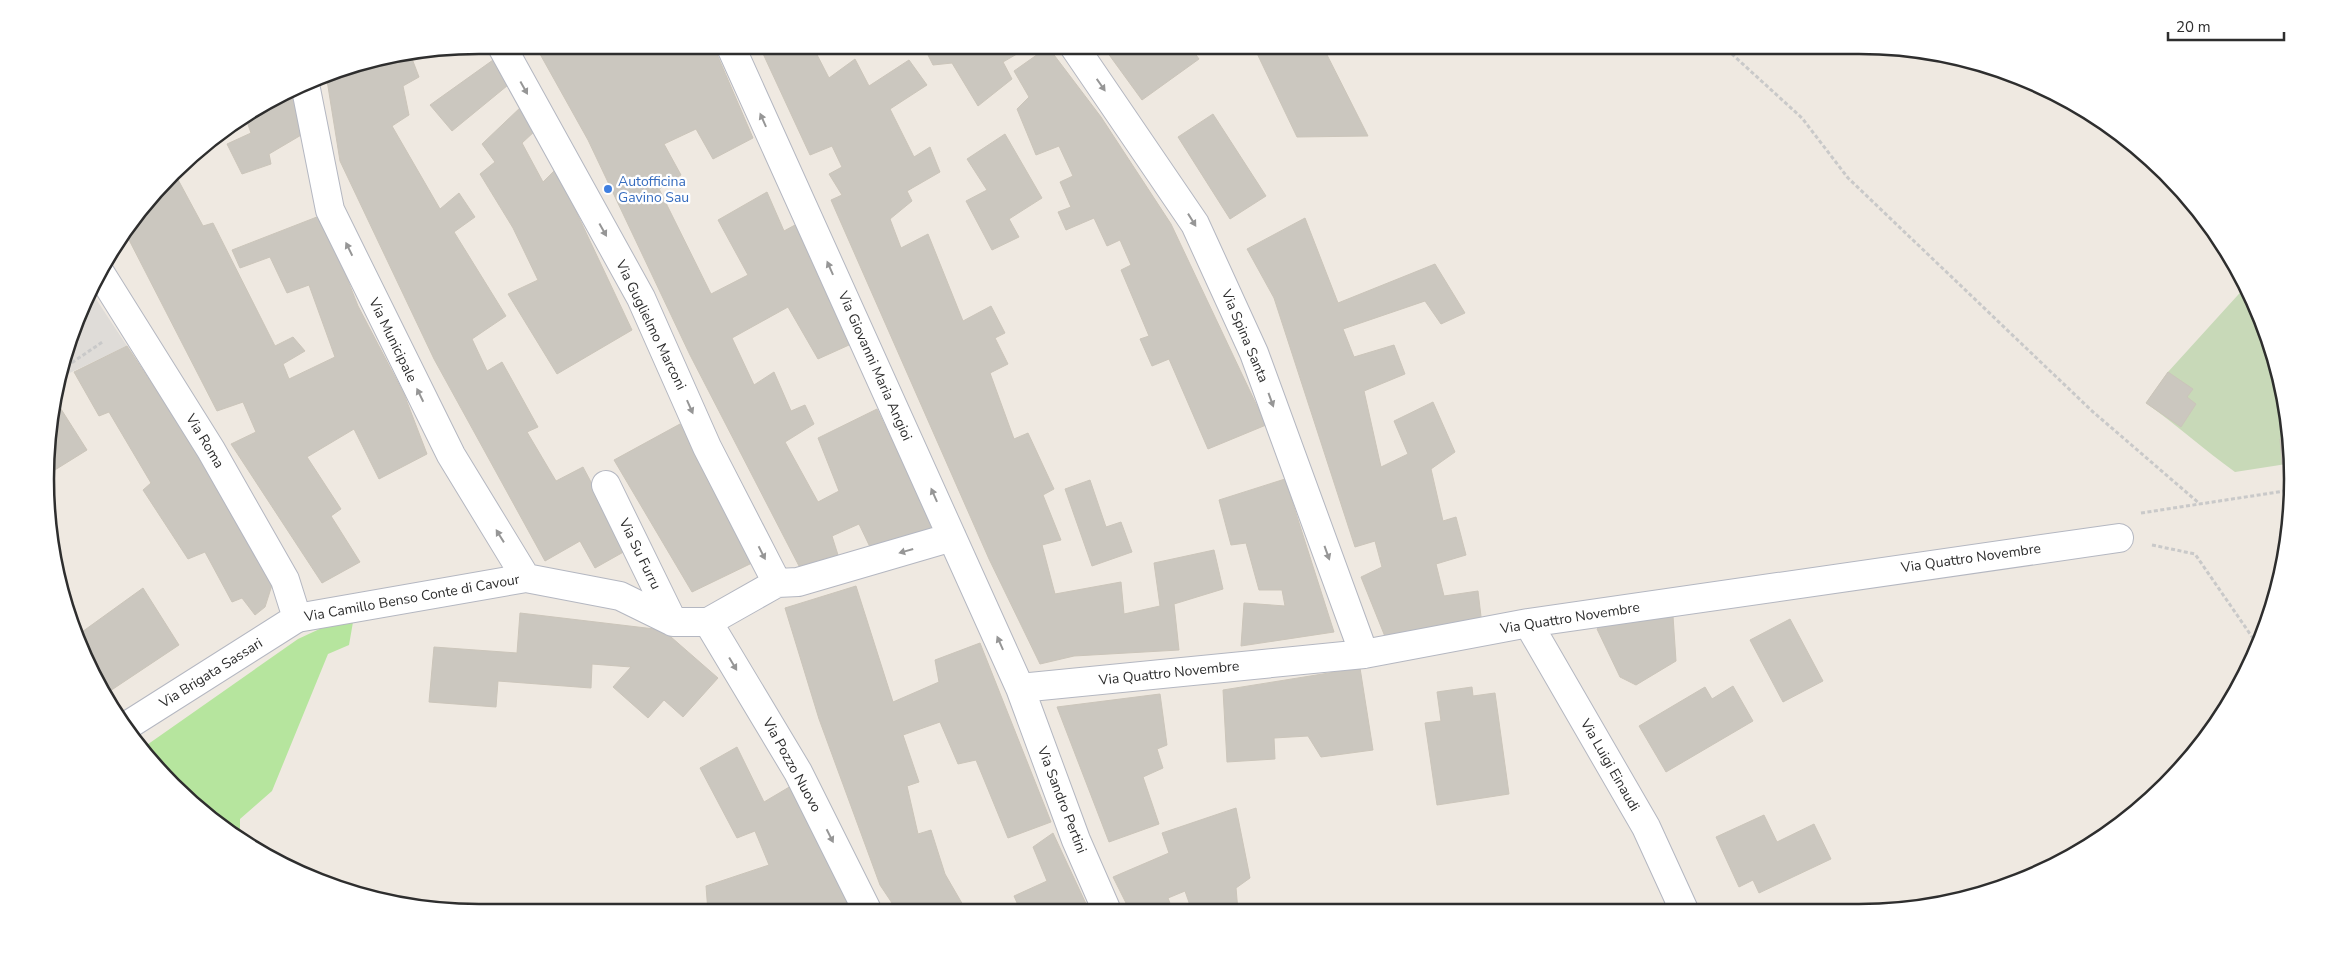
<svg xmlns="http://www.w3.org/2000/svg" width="2338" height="958" font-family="'Nunito Sans',sans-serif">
	<rect width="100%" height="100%" fill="#efe9e1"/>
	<path fill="#b6e59e" d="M 353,622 L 349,645 L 328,654 L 272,791 L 240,819 L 240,837 L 215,823 L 144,747 L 298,639 L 326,626 Z"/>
	<path fill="#c8d9b8" d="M 2247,285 L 2278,366 L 2292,450 L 2292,463 L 2235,472 C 2204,450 2177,425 2146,403 L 2168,372 Z"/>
	<path fill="#dfdcd8" d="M 90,290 L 127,346 L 59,378 L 68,339 Z"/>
	<path fill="#cbc7bf" stroke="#cbc5ba" d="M 535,45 L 713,45 L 753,138 L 713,159 L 696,129 L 664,144 L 681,175 L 659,189 L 711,294 L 748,275 L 718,220 L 767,192 L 784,231 L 795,225 L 849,345 L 818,359 L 788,307 L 732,338 L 754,385 L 774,372 L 791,411 L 805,405 L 814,424 L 785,442 L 818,502 L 839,491 L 818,438 L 877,409 L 934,529 L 870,547 L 859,524 L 832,536 L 838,555 L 799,566 L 690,355 L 588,140 Z
		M 759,45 L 812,45 L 829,78 L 855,59 L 869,86 L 909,60 L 927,85 L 890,109 L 914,157 L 930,147 L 940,172 L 907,191 L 912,201 L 890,219 L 901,248 L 928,234 L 963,321 L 991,306 L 1005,333 L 995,338 L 1008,364 L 990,373 L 1014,439 L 1028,433 L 1054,489 L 1043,495 L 1061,540 L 1042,545 L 1055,594 L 1121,582 L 1124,614 L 1160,606 L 1154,563 L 1214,550 L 1223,589 L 1174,604 L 1179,650 L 1074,656 L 1040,664 L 989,559 L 831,200 L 842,195 L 829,174 L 842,167 L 832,146 L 810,155 Z
		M 923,45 L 1028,45 L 1029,47 L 1003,62 L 1012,79 L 978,106 L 952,63 L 933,65 Z
		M 1102,45 L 1189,45 L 1199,59 L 1142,100 Z
		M 1253,45 L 1322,45 L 1368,136 L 1297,137 Z
		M 1048,47 L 1101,117 L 1171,224 L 1266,425 L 1208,449 L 1169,359 L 1152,366 L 1140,339 L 1149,336 L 1121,270 L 1131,265 L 1120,240 L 1107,246 L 1094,218 L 1066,230 L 1058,212 L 1071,207 L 1060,182 L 1073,176 L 1059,146 L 1036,155 L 1017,109 L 1029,97 L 1014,71 Z
		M 500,55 L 513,81 L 452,131 L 430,105 Z
		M 411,56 L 419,77 L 403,86 L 409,115 L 392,126 L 440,209 L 459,193 L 475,217 L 454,232 L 506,316 L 472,339 L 487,371 L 502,362 L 538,427 L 527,432 L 556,481 L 583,467 L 627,550 L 595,568 L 580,541 L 545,561 L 434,359 L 340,161 L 326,74 L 339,68 Z
		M 296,88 L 308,131 L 269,154 L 271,164 L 242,174 L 227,144 L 251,133 L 245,116 L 262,103 Z
		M 523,105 L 536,130 L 522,143 L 543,182 L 556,169 L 632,330 L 557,374 L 508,294 L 538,280 L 513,228 L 480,174 L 495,162 L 482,144 Z
		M 1213,114 L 1266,196 L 1230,219 L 1178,137 Z
		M 1005,134 L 1042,198 L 1009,219 L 1019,237 L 992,250 L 966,201 L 987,190 L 967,159 Z
		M 175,174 L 203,226 L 213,223 L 275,346 L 293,337 L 305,351 L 283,364 L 289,379 L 335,357 L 309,285 L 287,293 L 270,257 L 240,268 L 232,250 L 322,215 L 358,306 L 404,394 L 427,454 L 379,479 L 354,429 L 307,457 L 341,509 L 331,516 L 360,562 L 322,583 L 231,444 L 256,432 L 243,402 L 217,411 L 126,234 Z
		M 1305,218 L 1338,303 L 1435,264 L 1465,313 L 1441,324 L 1425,301 L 1343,329 L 1354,357 L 1394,345 L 1405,374 L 1364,391 L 1381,467 L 1408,454 L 1394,421 L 1433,402 L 1455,452 L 1431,469 L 1443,521 L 1456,517 L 1466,555 L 1436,564 L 1444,596 L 1478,591 L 1482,625 L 1388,644 L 1361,577 L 1382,567 L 1375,541 L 1355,547 L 1274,298 L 1247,249 Z
		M 127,346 L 265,555 L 272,585 L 265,607 L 255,615 L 242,598 L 232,602 L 205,552 L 188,559 L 143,490 L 151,483 L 109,412 L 99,416 L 74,372 Z
		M 2168,372 L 2193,389 L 2187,397 L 2196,404 L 2181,427 L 2146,403 Z
		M 54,398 L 87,450 L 50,473 L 49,422 Z
		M 680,424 L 752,563 L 692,592 L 614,460 Z
		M 2290,438 L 2292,463 L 2282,464 L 2280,439 Z
		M 1285,479 L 1334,632 L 1241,646 L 1244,603 L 1285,606 L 1282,590 L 1259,590 L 1246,543 L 1231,545 L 1219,500 Z
		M 1090,480 L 1106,527 L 1121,522 L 1132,552 L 1092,566 L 1065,489 Z
		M 856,586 L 893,702 L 939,682 L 935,660 L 980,643 L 1051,822 L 1008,838 L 976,760 L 958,764 L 940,722 L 903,735 L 919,782 L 907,786 L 918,834 L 931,830 L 945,874 L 967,912 L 898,912 L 880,885 L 819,719 L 785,608 Z
		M 143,588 L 179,645 L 110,691 L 77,643 L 75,637 Z
		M 520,613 L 663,630 L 718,678 L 683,717 L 664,700 L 648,718 L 613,687 L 631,667 L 592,664 L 591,688 L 498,681 L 496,707 L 429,702 L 434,647 L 517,653 Z
		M 1673,616 L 1676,661 L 1636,685 L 1620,677 L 1597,629 L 1607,619 Z
		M 1790,619 L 1823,681 L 1783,702 L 1750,640 Z
		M 1360,668 L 1373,750 L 1321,757 L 1308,736 L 1274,738 L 1275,759 L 1227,762 L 1223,690 Z
		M 1733,686 L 1753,721 L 1666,772 L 1639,726 L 1705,687 L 1712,699 Z
		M 1472,687 L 1473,696 L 1495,693 L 1509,794 L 1437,805 L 1425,723 L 1441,721 L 1437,692 Z
		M 1160,694 L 1167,745 L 1157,749 L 1163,768 L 1143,777 L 1159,824 L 1109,842 L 1057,707 Z
		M 737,747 L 764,802 L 791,786 L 852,912 L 756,912 L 751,903 L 730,912 L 708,912 L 706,886 L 769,865 L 755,831 L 737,838 L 700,768 Z
		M 1236,808 L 1250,878 L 1236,888 L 1238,911 L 1192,911 L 1185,891 L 1168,898 L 1173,911 L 1130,911 L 1113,877 L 1169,853 L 1162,833 Z
		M 1764,815 L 1777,842 L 1814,824 L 1831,859 L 1759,893 L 1753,880 L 1739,887 L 1716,837 Z
		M 1053,833 L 1087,906 L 1078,911 L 1021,912 L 1014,896 L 1047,881 L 1033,847 Z"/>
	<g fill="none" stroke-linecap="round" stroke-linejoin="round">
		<g stroke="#b4b7c1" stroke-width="30">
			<path id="minor" d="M 501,45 L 641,298 L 707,447 L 777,583
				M 730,45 L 1020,688 L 1076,840 L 1107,911
				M 1073,45 L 1195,224 L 1254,353 L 1364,654
				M 305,84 L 330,210 L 451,455 L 526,578
				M 606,485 L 673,622
				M 297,618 L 526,578 L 620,596 L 673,622 L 708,622 L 777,583 L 798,582 L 952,537
				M 708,622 L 798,772 L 868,912
				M 1528,623 L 1646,827 L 1684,910
				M 1020,688 L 1364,654 L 1528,623 L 2119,538"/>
		</g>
		<g stroke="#b4b7c1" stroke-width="30">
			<path id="tertiary" d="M 99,271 L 211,450 L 285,580 L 297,618 L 125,727"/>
		</g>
		<path stroke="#c9c9c9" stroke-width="3" stroke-dasharray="4 2.5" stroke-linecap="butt" d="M 1722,45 L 1802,118 L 1848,178 L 2092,411 L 2200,504
			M 61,370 L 104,341
			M 2141,513 L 2291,490
			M 2152,545 L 2195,554 L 2257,644"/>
		<use href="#minor" stroke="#fff" stroke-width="28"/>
		<use href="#tertiary" stroke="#fff" stroke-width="28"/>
	</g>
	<defs><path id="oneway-solid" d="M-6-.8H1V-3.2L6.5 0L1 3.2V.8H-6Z" transform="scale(1.25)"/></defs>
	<g fill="#969696">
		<use href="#oneway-solid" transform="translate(1101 85) rotate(55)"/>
		<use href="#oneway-solid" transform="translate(524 88) rotate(61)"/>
		<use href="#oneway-solid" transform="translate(763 120) rotate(-114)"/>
		<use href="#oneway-solid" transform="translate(1192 220) rotate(58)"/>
		<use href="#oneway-solid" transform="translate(603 230) rotate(61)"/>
		<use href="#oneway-solid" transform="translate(349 249) rotate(-116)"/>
		<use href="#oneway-solid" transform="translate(830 268) rotate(-114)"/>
		<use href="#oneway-solid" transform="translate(420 395) rotate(-116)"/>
		<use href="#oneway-solid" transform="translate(1271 400) rotate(70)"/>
		<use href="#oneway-solid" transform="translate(690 407) rotate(66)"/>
		<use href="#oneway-solid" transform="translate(934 495) rotate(-114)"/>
		<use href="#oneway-solid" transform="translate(500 536) rotate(-122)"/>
		<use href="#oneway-solid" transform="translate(906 551) rotate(164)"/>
		<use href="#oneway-solid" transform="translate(762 553) rotate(63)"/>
		<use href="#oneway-solid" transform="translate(1327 553) rotate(70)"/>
		<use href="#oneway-solid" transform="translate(1000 643) rotate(-114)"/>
		<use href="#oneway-solid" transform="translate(733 664) rotate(59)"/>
		<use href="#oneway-solid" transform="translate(830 836) rotate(63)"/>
	</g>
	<circle fill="#3f7fe0" stroke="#fff" stroke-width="2" cx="608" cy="189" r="5"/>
	<g text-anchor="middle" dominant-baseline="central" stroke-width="4.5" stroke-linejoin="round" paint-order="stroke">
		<g font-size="14" fill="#366cbe" stroke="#fff" text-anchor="start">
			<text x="618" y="181">Autofficina<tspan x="618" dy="16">Gavino Sau</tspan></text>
		</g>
		<g font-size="14" fill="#2e2e2e" stroke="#fff">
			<text transform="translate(651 325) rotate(64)">Via Guglielmo Marconi</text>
			<text transform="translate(1245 336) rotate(67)">Via Spina Santa</text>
			<text transform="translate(393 340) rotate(64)">Via Municipale</text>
			<text transform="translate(875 366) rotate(66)">Via Giovanni Maria Angioi</text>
			<text transform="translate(205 441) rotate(59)">Via Roma</text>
			<text transform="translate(640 554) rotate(64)">Via Su Furru</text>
			<text transform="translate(1971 558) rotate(-8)">Via Quattro Novembre</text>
			<text transform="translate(412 598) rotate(-10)">Via Camillo Benso Conte di Cavour</text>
			<text transform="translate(1570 618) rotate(-9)">Via Quattro Novembre</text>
			<text transform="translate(211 673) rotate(-32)">Via Brigata Sassari</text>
			<text transform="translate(1169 673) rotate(-6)">Via Quattro Novembre</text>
			<text transform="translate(792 765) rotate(61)">Via Pozzo Nuovo</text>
			<text transform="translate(1610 765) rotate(60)">Via Luigi Einaudi</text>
			<text transform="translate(1062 800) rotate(69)">Via Sandro Pertini</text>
		</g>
	</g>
	<path d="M0 0H2338V958H0ZM479 54H1859A425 425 0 0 1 2284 479V479A425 425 0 0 1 1859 904H479A425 425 0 0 1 54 479V479A425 425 0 0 1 479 54Z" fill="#fff" fill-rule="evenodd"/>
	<path fill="none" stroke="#2e2e2e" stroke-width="2.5" d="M479 54H1859A425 425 0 0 1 2284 479V479A425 425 0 0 1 1859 904H479A425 425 0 0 1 54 479V479A425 425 0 0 1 479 54Z"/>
	<path d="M2168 32v8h116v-8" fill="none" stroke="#2e2e2e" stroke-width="2.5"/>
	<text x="2176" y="32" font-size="15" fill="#2e2e2e" stroke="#ffffff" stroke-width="4" paint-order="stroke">20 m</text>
</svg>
